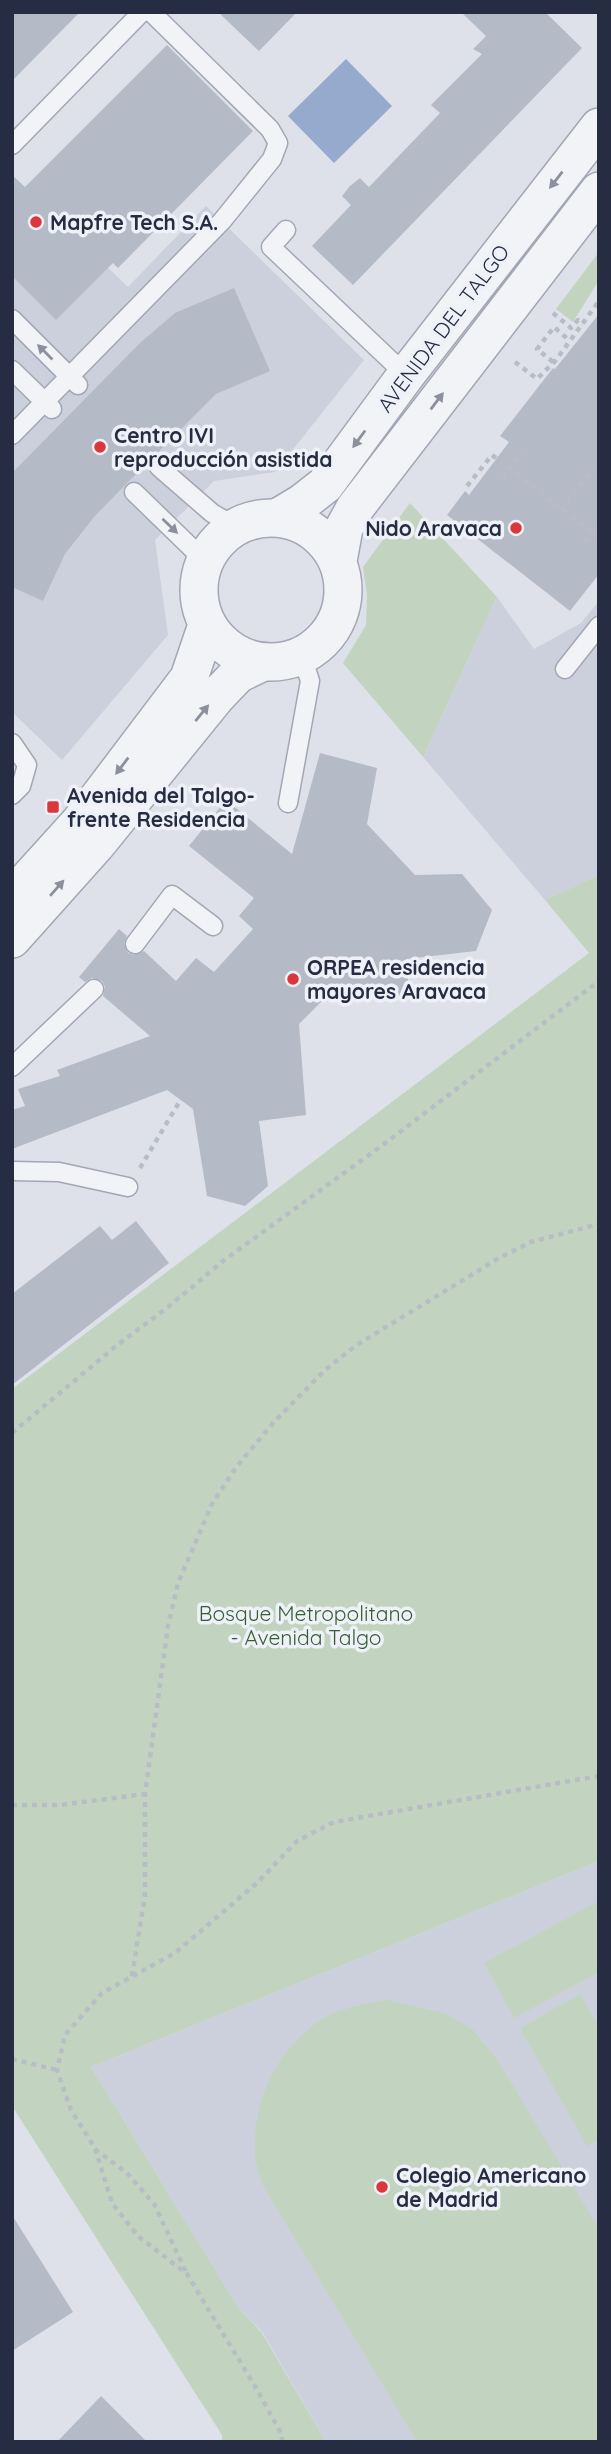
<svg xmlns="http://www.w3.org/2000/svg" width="611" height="2454" font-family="Quicksand,sans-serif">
	<rect width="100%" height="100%" fill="#dee1e9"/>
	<path fill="#ccd0dc" d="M 12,175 L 128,287 L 206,206 L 364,360 L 275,472 L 214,481 L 155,540 L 168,635 L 62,760 L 12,712 Z
		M 497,597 L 534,649 L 581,623 L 599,601 L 599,875 L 545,900 L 423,757 Z
		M 599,1861 L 599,2442 L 326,2442 L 263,2333 L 238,2307 L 91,2067 Z"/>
	<path fill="#c2d4bf" d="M 599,252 L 599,280 L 573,322 L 556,309 Z
		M 410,503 L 497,597 L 423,757 L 343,663 L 366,625 L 367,595 L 363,567 Z
		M 599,875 L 599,1861 L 91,2067 L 238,2307 L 262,2333 L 326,2442 L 222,2442 L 222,2435 L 12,2106 L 12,1389 L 589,953 L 545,900 Z
		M 599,1901 L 599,1972 L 514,2018 L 484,1963 Z
		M 580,1994 L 599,2027 L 599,2140 L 587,2146 L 520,2028 Z
		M 387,2000 L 447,2014 L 473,2030 L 497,2059 L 599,2229 L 599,2442 L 417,2442 L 262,2184 C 259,2174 255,2163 255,2152 C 253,2100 276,2051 319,2021 C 338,2008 365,2004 387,2000 Z"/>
	<path fill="#95aacd" d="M 346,59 L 392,106 L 334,163 L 288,116 Z"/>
	<path fill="#b5bac7" d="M 12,12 L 80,12 L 12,81 Z
		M 218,12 L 297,12 L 259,51 Z
		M 461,12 L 545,12 L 582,48 L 353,285 L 312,246 L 351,205 L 342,196 L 350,186 L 360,178 L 369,187 L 440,113 L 431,105 L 482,54 L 473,49 L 486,36 Z
		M 167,45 L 253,131 L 118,268 L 113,263 L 56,320 L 12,276 L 12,175 L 25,187 Z
		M 234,288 L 270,371 L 216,394 L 126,484 L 94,517 L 65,554 L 43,601 L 12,587 L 12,473 L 141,342 L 175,313 Z
		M 599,314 L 599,574 L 570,611 L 447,515 L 465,491 L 469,495 L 509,442 L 500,436 L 553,368 L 555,369 Z
		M 320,753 L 377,768 L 367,824 L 415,875 L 462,874 L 492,910 L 476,951 L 406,959 L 410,996 L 321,1002 L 299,1024 L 306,1115 L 259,1121 L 268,1186 L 245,1206 L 207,1196 L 193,1109 L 167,1090 L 12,1149 L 12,1110 L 25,1106 L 18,1089 L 60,1076 L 57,1070 L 150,1036 L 103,996 L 105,987 L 102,981 L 92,978 L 85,982 L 79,977 L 119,929 L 127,936 L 124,943 L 128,953 L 134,955 L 144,951 L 176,981 L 196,958 L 214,972 L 253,929 L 239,916 L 254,898 L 189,846 L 226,800 L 292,854 Z
		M 136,1221 L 169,1263 L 12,1385 L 12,1294 L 100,1226 L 112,1240 Z
		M 12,2215 L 73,2312 L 12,2351 Z
		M 101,2396 L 147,2442 L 57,2442 Z"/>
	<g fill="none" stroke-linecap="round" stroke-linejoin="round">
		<g stroke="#a3a7b4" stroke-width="21">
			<path id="lane" d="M 12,145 L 142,12
				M 286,230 L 271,247 L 406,375
				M 12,319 L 78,385
				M 12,370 L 52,409
				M 12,435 L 222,221 L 272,159 L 278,143 L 270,129 L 151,12
				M 159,467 L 212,513 L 236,527
				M 134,492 L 205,561
				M 565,669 L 599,626
				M 12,743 L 27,765 L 21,786 L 12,795
				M 288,803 L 310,681 L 302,656
				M 135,944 L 172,895 L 213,926
				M 12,1067 L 94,989
				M 12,1171 L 59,1172 L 128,1187"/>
		</g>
		<g stroke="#a3a7b4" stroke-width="40">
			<path id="street" d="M199 590a72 72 0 1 1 144 0a72 72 0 1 1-144 0Z
				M 277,518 L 302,503 L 325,485 L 406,375 L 599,127
				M 338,561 L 344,528 L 355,508 L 599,191
				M 12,897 L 80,822 L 189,678 L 207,625
				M 12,939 L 96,845 L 216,697 L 238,674 L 261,663"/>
		</g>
		<path stroke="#b8bcc4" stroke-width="4.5" stroke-dasharray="5 5" stroke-linecap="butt" d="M 553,313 L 571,328 L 578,320 L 583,324
			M 515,362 L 537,379 L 556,360 L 599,301
			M 553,362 L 537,349 L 554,327 L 570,341
			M 467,486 L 492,455 L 599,537
			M 561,510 L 599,462
			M 140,1168 L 181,1099
			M 12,1433 L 116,1346 L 167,1308 L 223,1261 L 384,1144 L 599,981
			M 12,1805 L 60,1805 L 145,1794
			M 132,1976 L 145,1895 L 145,1794 L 168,1626 L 178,1583 L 212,1504 L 237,1466 L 274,1422 L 324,1371 L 355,1346 L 499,1258 L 531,1242 L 599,1224
			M 12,2059 L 57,2070
			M 95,2149 L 127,2173 L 154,2204 L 186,2272
			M 282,2442 L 282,2435 L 256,2388 L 187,2274 L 138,2236 L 112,2203 L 95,2148 L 71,2110 L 57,2070 L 65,2035 L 102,1993 L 175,1953 L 258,1882 L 297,1841 L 334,1822 L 599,1776"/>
		<use href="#lane" stroke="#f1f3f7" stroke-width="18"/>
		<use href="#street" stroke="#f1f3f7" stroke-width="37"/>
		<path stroke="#b8bcc4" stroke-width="4.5" stroke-dasharray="5 5" stroke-linecap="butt" d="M 503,478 L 523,453
			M 585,542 L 599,524"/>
	</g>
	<defs><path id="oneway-solid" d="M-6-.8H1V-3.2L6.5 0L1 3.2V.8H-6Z" transform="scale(1.75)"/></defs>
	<g fill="#8c909c">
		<use href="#oneway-solid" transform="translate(556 180) rotate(128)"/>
		<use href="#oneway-solid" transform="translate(45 352) rotate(-135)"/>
		<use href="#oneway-solid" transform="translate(437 401) rotate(-53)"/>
		<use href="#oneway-solid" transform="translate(359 439) rotate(126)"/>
		<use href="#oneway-solid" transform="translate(170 526) rotate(44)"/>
		<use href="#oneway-solid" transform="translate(202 713) rotate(-51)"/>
		<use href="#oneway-solid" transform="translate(122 766) rotate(127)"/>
		<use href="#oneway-solid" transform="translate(57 888) rotate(-49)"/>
	</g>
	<g fill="#dc363d" stroke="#eef1f7" stroke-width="2.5">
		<circle cx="36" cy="222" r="7"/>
		<circle cx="100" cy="447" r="7"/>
		<circle cx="516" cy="528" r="7"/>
		<rect x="46" y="800" width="14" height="14" rx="3.5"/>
		<circle cx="293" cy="979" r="7"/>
		<circle cx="382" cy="2187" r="7"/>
	</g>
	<g text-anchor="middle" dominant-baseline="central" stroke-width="7" stroke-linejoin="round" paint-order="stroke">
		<g font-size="21" font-weight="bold" fill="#262d42" stroke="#eef1f7" text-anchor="start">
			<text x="50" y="222">Mapfre Tech S.A.</text>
			<text x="114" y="435">Centro IVI<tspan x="114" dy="24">reproducción asistida</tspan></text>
			<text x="502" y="528" text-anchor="end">Nido Aravaca</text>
			<text x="67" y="795">Avenida del Talgo-<tspan x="67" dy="24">frente Residencia</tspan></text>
			<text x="307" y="967">ORPEA residencia<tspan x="307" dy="24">mayores Aravaca</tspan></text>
			<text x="396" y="2175">Colegio Americano<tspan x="396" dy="24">de Madrid</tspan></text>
		</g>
		<g font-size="21" fill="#262d42" stroke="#eef1f7">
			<text transform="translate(443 328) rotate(-53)">AVENIDA DEL TALGO</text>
		</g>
		<g font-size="21" fill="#355f32" stroke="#eef1f7">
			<text x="306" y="1613">Bosque Metropolitano<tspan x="306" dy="24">- Avenida Talgo</tspan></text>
		</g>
	</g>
	<rect width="611" height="2454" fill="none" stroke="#262d42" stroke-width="28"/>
</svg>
